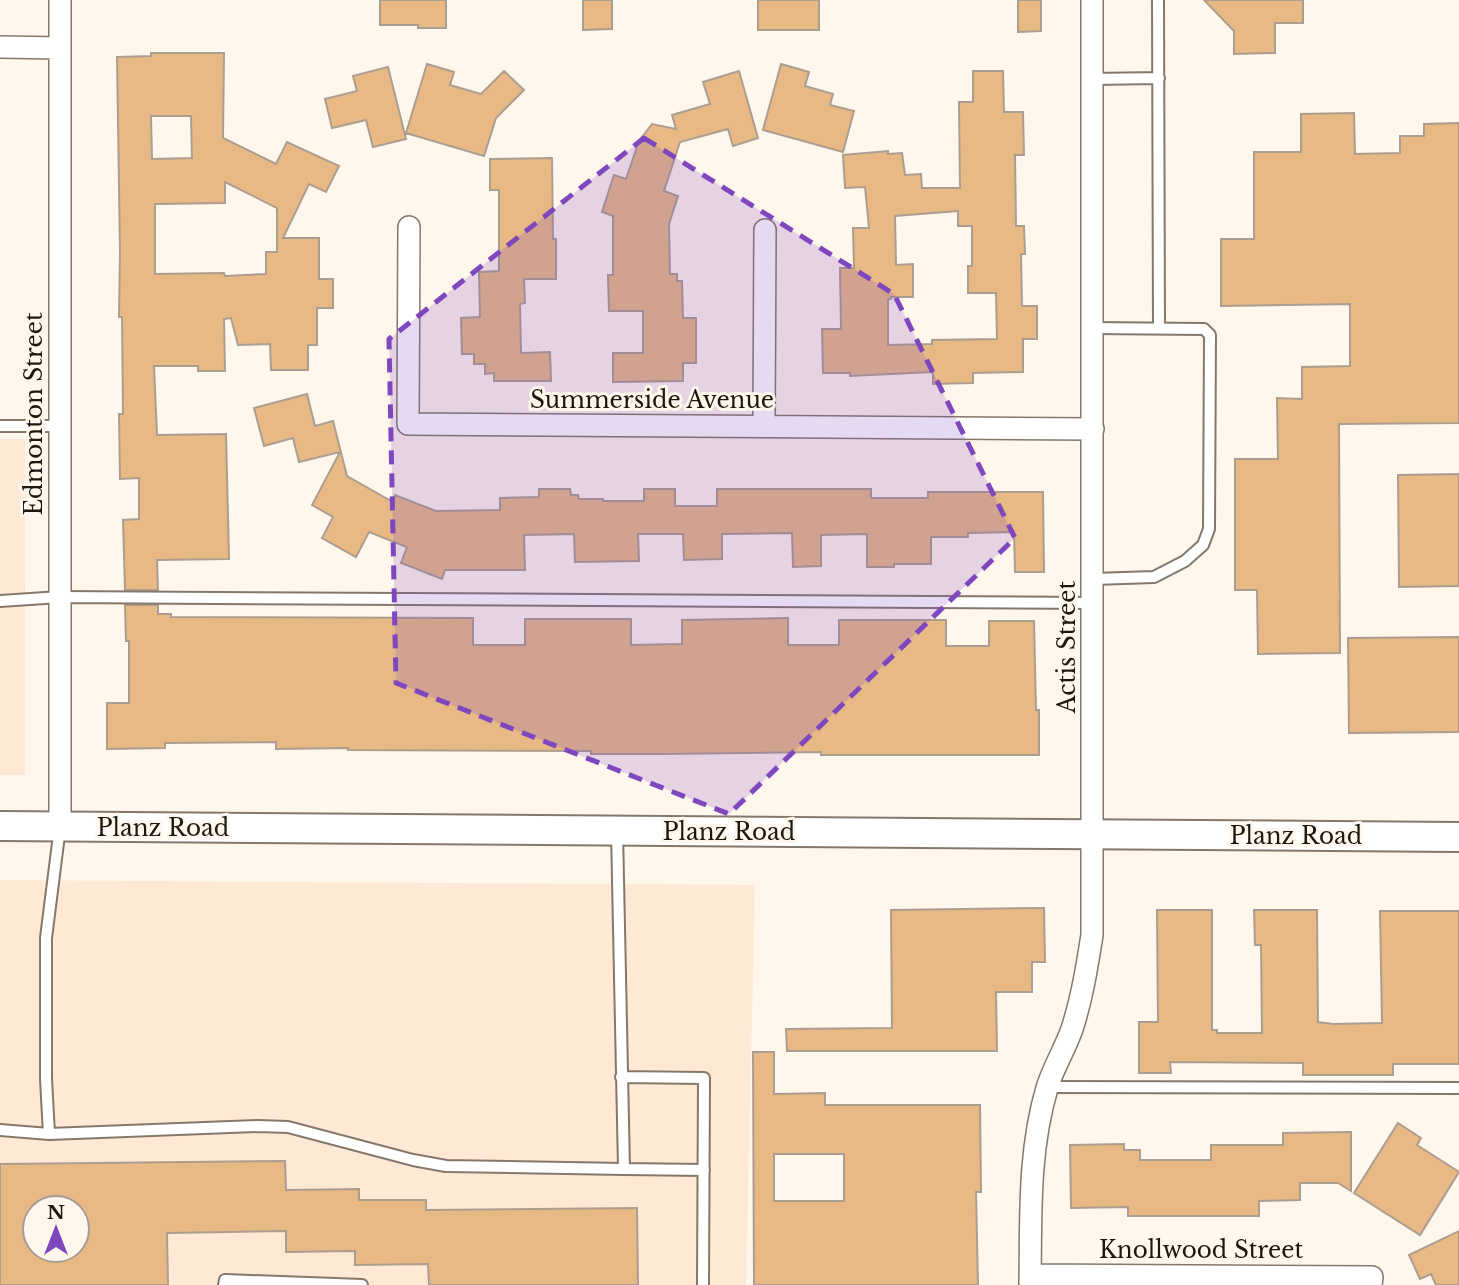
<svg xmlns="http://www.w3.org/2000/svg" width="1459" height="1285" font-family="'Libre Baskerville',serif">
	<rect width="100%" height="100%" fill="#fff6ec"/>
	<path fill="#ffe9d4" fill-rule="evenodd" d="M 0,439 L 25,439 L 25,775 L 0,775 Z
		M 0,880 L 755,885 L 746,1285 L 0,1285 ZM 35,1208 L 77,1208 L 77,1250 L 35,1250 Z"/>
	<path fill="#e8b985" stroke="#ac9e8f" stroke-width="2" fill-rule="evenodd" d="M 380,0 L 446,0 L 446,28 L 418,28 L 418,25 L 380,25 Z
		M 583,0 L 612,0 L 612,29 L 583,30 Z
		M 758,0 L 819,0 L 819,30 L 758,30 Z
		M 1018,0 L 1041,0 L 1041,31 L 1018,32 Z
		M 1204,0 L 1303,0 L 1303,23 L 1275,23 L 1275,53 L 1234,54 L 1234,31 Z
		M 151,53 L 224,53 L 223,138 L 276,164 L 287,142 L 339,166 L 326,192 L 309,184 L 283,238 L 319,238 L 319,279 L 333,279 L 333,308 L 317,308 L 317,345 L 308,345 L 308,370 L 271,370 L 270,344 L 238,345 L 231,318 L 224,319 L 225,371 L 198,371 L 198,366 L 154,366 L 157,435 L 226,434 L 229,559 L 157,560 L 158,590 L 125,590 L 123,520 L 139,519 L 139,478 L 120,479 L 119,414 L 123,414 L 122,317 L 119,317 L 120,252 L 117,57 L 151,56 ZM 151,116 L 191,116 L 192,158 L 152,159 ZM 225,182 L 277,208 L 277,252 L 266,252 L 266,274 L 225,276 L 224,273 L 155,274 L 155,204 L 225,203 Z
		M 427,64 L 454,72 L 450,85 L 481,94 L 504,71 L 524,90 L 496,118 L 484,156 L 406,133 Z
		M 781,64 L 809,72 L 805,86 L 833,94 L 830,105 L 854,111 L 843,152 L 763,130 Z
		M 388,67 L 406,139 L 373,147 L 366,120 L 332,128 L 325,99 L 357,91 L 353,76 Z
		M 739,71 L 758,138 L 733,146 L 728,129 L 680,142 L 664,191 L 678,196 L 669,224 L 670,274 L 677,274 L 677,281 L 682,281 L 683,318 L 696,318 L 696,363 L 683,363 L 683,381 L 613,382 L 613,353 L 643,353 L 643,311 L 609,311 L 608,275 L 613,275 L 613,216 L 602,212 L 614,175 L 626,179 L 639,141 L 652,124 L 676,129 L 672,115 L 710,104 L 703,82 Z
		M 973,71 L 1003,71 L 1004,112 L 1023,112 L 1024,155 L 1015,155 L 1016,226 L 1024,226 L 1025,254 L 1021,254 L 1022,306 L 1037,306 L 1037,339 L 1023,339 L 1023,372 L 973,373 L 973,383 L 933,384 L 933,372 L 850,376 L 850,373 L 823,373 L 822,329 L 841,329 L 840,268 L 854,268 L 853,228 L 869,228 L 865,187 L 845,188 L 843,155 L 888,151 L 888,154 L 902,153 L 905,175 L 921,174 L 922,188 L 960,188 L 959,102 L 973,102 ZM 958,211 L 958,226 L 972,226 L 972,266 L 968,266 L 968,293 L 996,293 L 997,339 L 932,340 L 932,344 L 888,345 L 888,299 L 891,299 L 891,297 L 913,297 L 913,264 L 896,265 L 895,216 Z
		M 1354,113 L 1355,154 L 1400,153 L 1400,136 L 1424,136 L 1424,124 L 1459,123 L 1459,423 L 1339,424 L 1340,653 L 1258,654 L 1257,590 L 1235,590 L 1235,459 L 1278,459 L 1277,398 L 1302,399 L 1302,367 L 1350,366 L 1350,304 L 1221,306 L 1221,239 L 1254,239 L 1254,152 L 1301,152 L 1301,114 Z
		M 552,158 L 553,239 L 556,239 L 556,279 L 524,279 L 525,303 L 520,304 L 521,353 L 550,352 L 551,381 L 494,381 L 494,373 L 485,374 L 485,364 L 474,364 L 474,354 L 462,354 L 461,318 L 480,317 L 479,272 L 499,271 L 499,190 L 490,190 L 490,159 Z
		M 307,394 L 315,426 L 333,421 L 347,476 L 393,502 L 395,495 L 436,511 L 500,510 L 500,498 L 539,497 L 539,489 L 570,489 L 571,495 L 578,495 L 579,499 L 603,499 L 603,501 L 644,501 L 644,489 L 675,489 L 675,506 L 717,506 L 717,489 L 871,489 L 871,498 L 928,498 L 928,492 L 1043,492 L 1044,572 L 1015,572 L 1014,532 L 968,533 L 968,537 L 931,537 L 931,564 L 894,564 L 894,567 L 867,567 L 867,534 L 821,535 L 821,566 L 793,567 L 792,533 L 722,534 L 722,559 L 684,560 L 683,534 L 638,534 L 639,561 L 575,562 L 574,534 L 524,535 L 525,570 L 445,570 L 442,579 L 401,563 L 407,547 L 369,532 L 356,557 L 322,538 L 333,517 L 312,505 L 340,452 L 299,462 L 293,438 L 264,446 L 254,408 Z
		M 1459,474 L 1459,586 L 1399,587 L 1398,475 Z
		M 125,605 L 158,605 L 158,614 L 171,614 L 171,617 L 473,618 L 473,645 L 525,645 L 525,619 L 631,619 L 631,645 L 682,644 L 682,620 L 788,618 L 788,645 L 839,645 L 839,620 L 946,620 L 946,646 L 989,646 L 989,621 L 1034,621 L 1036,710 L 1039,710 L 1039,755 L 821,755 L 821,752 L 664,754 L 591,754 L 591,751 L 348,750 L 348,748 L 276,749 L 276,742 L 165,743 L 165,748 L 107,749 L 107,703 L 129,703 L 129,641 L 126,641 Z
		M 1459,637 L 1459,732 L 1349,733 L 1348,638 Z
		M 1044,908 L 1045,962 L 1032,962 L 1032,992 L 996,992 L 997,1051 L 787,1051 L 786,1029 L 892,1028 L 891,910 Z
		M 1157,910 L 1212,910 L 1212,1030 L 1217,1030 L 1217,1033 L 1262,1033 L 1261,945 L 1255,945 L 1254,910 L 1317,910 L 1318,1022 L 1333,1024 L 1382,1023 L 1380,911 L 1459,911 L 1459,1064 L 1393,1064 L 1393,1075 L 1303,1075 L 1303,1063 L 1170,1062 L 1171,1073 L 1139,1073 L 1139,1022 L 1158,1022 Z
		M 753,1052 L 774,1052 L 774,1094 L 825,1093 L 825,1105 L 980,1105 L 981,1192 L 976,1192 L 978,1285 L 754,1285 ZM 774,1154 L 844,1154 L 844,1201 L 774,1201 Z
		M 1398,1123 L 1421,1138 L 1417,1145 L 1459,1172 L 1420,1235 L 1354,1193 Z
		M 1351,1132 L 1351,1191 L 1338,1183 L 1300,1183 L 1300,1200 L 1259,1201 L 1259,1216 L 1128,1216 L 1128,1207 L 1071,1208 L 1070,1145 L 1124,1144 L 1124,1150 L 1140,1150 L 1140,1160 L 1211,1160 L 1211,1145 L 1283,1145 L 1283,1133 Z
		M 285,1161 L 286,1190 L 359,1189 L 359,1200 L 426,1200 L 426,1210 L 637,1208 L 638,1285 L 429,1285 L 428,1264 L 355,1265 L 355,1251 L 286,1252 L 286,1231 L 167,1233 L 168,1285 L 0,1285 L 0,1164 ZM 35,1208 L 77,1208 L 77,1250 L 35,1250 Z
		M 1459,1231 L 1459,1285 L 1436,1285 L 1431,1274 L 1420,1279 L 1409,1255 Z"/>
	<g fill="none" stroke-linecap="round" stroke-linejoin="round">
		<g stroke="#85786a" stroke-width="14">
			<path id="lane" d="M 1158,0 L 1159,328
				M 1092,79 L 1159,78
				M 1092,328 L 1204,329 L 1210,335 L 1209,529 L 1203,545 L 1185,561 L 1154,577 L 1093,579
				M 0,426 L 60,426
				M 0,601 L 60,597 L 1093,603
				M 621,1077 L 704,1078 L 703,1285
				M 1047,1087 L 1459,1088
				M 0,1130 L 49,1134 L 258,1126 L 288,1127 L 413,1160 L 446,1166 L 624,1169 L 617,831
				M 49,1134 L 46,1079 L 46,938 L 60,827
				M 624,1169 L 704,1170
				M 224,1285 L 225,1280 L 362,1285"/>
		</g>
		<g stroke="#85786a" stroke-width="24">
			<path id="street" d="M 60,0 L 60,827
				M 0,47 L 60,48
				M 409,227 L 408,424 L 1093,429
				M 764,426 L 765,230
				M 1030,1275 L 1372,1277 L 1371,1285
				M 1030,1285 C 1031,1219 1028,1152 1047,1088 C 1053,1068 1065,1049 1072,1029 C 1082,998 1087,967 1092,935 L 1092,0"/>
		</g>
		<g stroke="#85786a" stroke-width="32">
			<path id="secondary" d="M 0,826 L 1459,837"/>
		</g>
		<use href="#lane" stroke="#fff" stroke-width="10"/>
		<use href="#street" stroke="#fff" stroke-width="21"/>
		<use href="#secondary" stroke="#fff" stroke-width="28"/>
	</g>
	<path fill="#7f47be" fill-opacity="0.2" stroke="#7f47be" stroke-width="5" stroke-dasharray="14 9" stroke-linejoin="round" d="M 644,138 L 894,294 L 1015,538 L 729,814 L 396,683 L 389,339 Z"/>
	<g text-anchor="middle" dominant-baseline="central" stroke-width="6" stroke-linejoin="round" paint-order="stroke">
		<g font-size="23" fill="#1d1712" stroke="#fff6ec">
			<text x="652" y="400">Summerside Avenue</text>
			<text transform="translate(34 414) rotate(-90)">Edmonton Street</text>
			<text transform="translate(1067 647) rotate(-90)">Actis Street</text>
			<text x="163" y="828">Planz Road</text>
			<text x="729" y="832">Planz Road</text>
			<text x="1296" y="836">Planz Road</text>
			<text x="1201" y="1250">Knollwood Street</text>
		</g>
	</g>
	<g transform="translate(56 1229)"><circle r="33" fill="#fff6ec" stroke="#a59d95" stroke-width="2"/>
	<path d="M0-5L12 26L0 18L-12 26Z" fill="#7f47be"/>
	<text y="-10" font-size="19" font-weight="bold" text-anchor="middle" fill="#1d1712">N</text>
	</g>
</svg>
